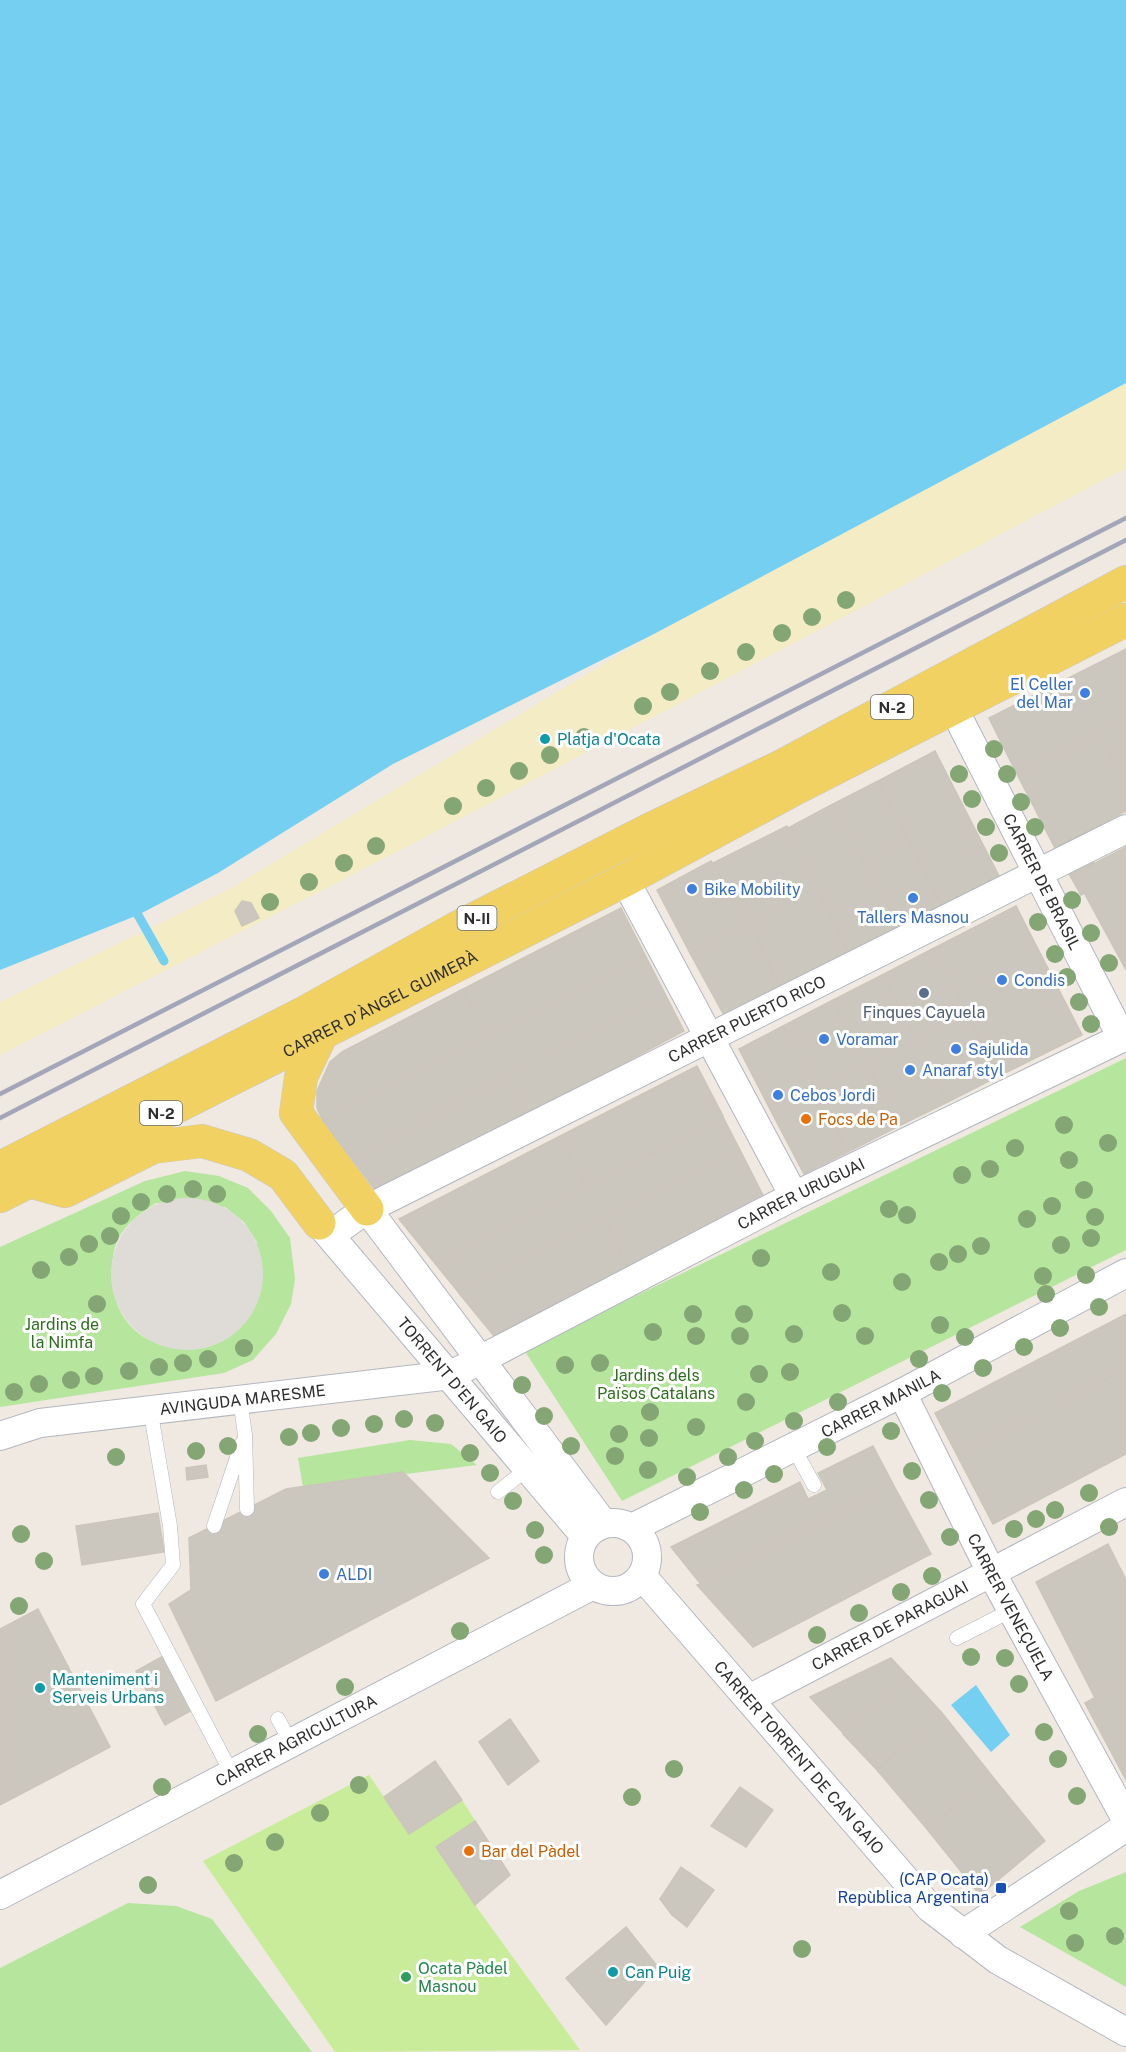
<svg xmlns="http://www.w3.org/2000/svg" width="1126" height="2052" font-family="'Public Sans',sans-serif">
	<rect width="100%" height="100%" fill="#efe9e1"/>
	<path fill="#b6e59e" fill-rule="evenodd" d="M 1126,1058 L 1126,1250 L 622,1501 L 524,1350 Z
		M 185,1171 L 219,1176 L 248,1188 L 271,1211 L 290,1238 L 295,1279 L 291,1304 L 276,1334 L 253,1360 L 224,1373 L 0,1407 L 0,1247 L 145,1181 ZM 156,1203 L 225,1207 L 244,1222 L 257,1242 L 223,1341 C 169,1362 112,1337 112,1274 C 112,1260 113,1246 121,1234 C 130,1220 143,1212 156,1203 Z
		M 410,1440 L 451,1444 L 477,1465 L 303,1487 L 298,1458 Z
		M 1126,1872 L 1126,1987 L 1020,1927 L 1079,1891 Z
		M 128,1903 L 176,1906 L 212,1919 L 312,2052 L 0,2052 L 0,1968 Z"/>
	<path fill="#f3ecc5" d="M 1126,383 L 1126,468 L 414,843 L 0,1055 L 0,1002 L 231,888 L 652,635 Z"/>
	<path fill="#c9ec9a" d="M 369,1775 L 409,1834 L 462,1800 L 510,1875 L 475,1905 L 580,2050 L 335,2052 L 203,1861 Z"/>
	<path fill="#dfdcd8" d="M111 1274a76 76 0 1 1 152 0a76 76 0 1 1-152 0Z"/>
	<path fill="#75cff0" d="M 0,0 L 1126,0 L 1126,383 L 652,635 L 393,764 L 218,873 L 138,915 L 0,970 Z
		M 976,1685 L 1010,1735 L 991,1752 L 951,1705 Z"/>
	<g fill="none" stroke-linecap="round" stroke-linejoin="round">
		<path stroke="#75cff0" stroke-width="9" d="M 138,915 L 164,961"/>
	</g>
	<path fill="#cbc7bf" stroke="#cbc5ba" stroke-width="1.5" d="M 1126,649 L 1126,718 L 1017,774 L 989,718 Z
		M 1126,718 L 1126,786 L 1098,733 Z
		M 1098,733 L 1126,786 L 1126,811 L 1055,848 L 1017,774 Z
		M 935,751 L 999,876 L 942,905 L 878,781 Z
		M 878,781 L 907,837 L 865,863 L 833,804 Z
		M 833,804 L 899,927 L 848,952 L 788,828 Z
		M 787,826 L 817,888 L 751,924 L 713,863 Z
		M 907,837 L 942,905 L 899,927 L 865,863 Z
		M 1126,847 L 1126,970 L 1074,874 Z
		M 1092,860 L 1094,863 L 1074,874 L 1085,893 L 1081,895 L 1068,872 Z
		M 711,861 L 751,924 L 690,953 L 657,890 Z
		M 817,888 L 848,952 L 779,987 L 751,924 Z
		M 242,901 L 251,903 L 259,918 L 242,926 L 235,911 Z
		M 1016,906 L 1082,1035 L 999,1076 L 934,948 Z
		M 621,908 L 645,956 L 487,1037 L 463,989 Z
		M 621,908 L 684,1031 L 377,1192 L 323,1121 L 317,1108 L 317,1091 L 330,1062 L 342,1052 Z
		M 751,924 L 779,987 L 725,1017 L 690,953 Z
		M 934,948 L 966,1012 L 916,1039 L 882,975 Z
		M 882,975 L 916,1039 L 867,1064 L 833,1000 Z
		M 463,989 L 487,1037 L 323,1121 L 317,1108 L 317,1091 L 330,1062 L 342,1052 Z
		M 666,997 L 684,1031 L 525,1116 L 505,1077 Z
		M 833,1000 L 867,1064 L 816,1089 L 783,1026 Z
		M 966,1012 L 999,1076 L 948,1102 L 916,1039 Z
		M 783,1026 L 816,1089 L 772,1113 L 739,1049 Z
		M 916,1039 L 948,1102 L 899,1126 L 867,1064 Z
		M 867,1064 L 899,1126 L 848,1152 L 816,1089 Z
		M 697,1066 L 723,1116 L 587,1188 L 560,1136 Z
		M 697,1066 L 765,1199 L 494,1336 L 399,1219 Z
		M 505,1077 L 525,1116 L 377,1192 L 352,1159 Z
		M 816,1089 L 848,1152 L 804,1174 L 772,1113 Z
		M 560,1136 L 587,1188 L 436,1264 L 399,1219 Z
		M 739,1148 L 765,1199 L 627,1267 L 603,1217 Z
		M 603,1217 L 627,1267 L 494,1336 L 458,1292 Z
		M 1126,1314 L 1126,1369 L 957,1455 L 935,1413 Z
		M 1126,1369 L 1126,1454 L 993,1524 L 957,1455 Z
		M 873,1446 L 893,1484 L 700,1583 L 671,1547 L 800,1482 L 808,1499 L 827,1490 L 818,1473 Z
		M 206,1465 L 208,1477 L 187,1480 L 186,1468 Z
		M 403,1472 L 489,1558 L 216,1701 L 169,1604 L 191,1590 L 189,1538 L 286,1489 Z
		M 893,1484 L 931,1554 L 753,1647 L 697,1585 Z
		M 158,1513 L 164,1552 L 82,1565 L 76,1526 Z
		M 1108,1544 L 1126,1580 L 1126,1680 L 1095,1698 L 1036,1582 Z
		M 38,1609 L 110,1747 L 0,1805 L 0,1629 Z
		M 165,1655 L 194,1709 L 165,1725 L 136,1671 Z
		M 891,1658 L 942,1713 L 877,1770 L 810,1697 Z
		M 908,1676 L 942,1713 L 877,1770 L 843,1734 Z
		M 1126,1680 L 1126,1780 L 1085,1703 Z
		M 942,1713 L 992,1776 L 927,1829 L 877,1770 Z
		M 510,1719 L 539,1761 L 508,1785 L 479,1742 Z
		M 435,1761 L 462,1800 L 409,1834 L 384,1797 Z
		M 992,1776 L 1045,1841 L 980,1895 L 927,1829 Z
		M 740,1787 L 773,1810 L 746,1847 L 711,1826 Z
		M 475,1821 L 510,1875 L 475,1905 L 436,1847 Z
		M 681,1867 L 714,1890 L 687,1927 L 672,1915 L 660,1899 Z
		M 626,1927 L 658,1967 L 606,2025 L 566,1978 Z"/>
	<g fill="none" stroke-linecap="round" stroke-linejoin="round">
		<g stroke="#b4b7c1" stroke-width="15">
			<path id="lane" d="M 240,1399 L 245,1435 L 247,1509
				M 150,1408 L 170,1526 L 173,1565 L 143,1604 L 232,1774
				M 793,1447 L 814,1485
				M 498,1492 L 528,1468
				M 214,1526 L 242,1443
				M 957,1638 L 1012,1610
				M 278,1719 L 291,1743"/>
		</g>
		<g stroke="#b4b7c1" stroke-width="30">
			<g id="street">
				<path id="s1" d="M 962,725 L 1122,1038"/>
				<path d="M 625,880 L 794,1196"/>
				<path d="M 367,1209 L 603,1523"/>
				<path id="s2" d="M 319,1223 L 585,1536"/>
				<path id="s3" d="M 330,1235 L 367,1209 L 1126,829"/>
				<path id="s4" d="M 902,1393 L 991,1572 L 1126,1819"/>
				<path id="s5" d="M 0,1436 L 40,1423 L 451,1375 L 794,1196 L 1126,1036"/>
				<circle cx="613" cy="1557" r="34"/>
				<path id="s6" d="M 634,1527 L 902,1393 L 1126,1273"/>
				<path id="s7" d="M 642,1576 L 930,1908 L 998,1960 L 1126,2032"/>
				<path id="s8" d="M 749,1699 L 1126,1502"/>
				<path id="s9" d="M 0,1895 L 593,1585"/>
				<path d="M 963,1934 L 1126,1827"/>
			</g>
		</g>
		<g stroke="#c9c9c9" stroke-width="34">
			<g id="primary">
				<path d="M 323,1031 L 301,1077 L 296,1113 L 367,1209"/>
				<path d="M 0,1168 L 302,1014 L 455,929 L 655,827 L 782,766 L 1126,582"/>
				<path d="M 29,1181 L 65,1191 L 153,1147 L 202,1141 L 249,1155 L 283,1175 L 319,1223"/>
				<path id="s10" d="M 0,1196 L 625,880 L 798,787 L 1126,620"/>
			</g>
		</g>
		<use href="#lane" stroke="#fff" stroke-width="14"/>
		<use href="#street" stroke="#fff" stroke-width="28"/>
		<use href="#primary" stroke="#f2d163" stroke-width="33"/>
		<path stroke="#a3a6b8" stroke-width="4.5" d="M 0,1094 L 1126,518
			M 0,1118 L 1126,540"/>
	</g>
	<g fill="#84a574">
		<circle cx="846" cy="600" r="9"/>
		<circle cx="812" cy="617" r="9"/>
		<circle cx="782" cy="633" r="9"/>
		<circle cx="746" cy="652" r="9"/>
		<circle cx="710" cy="671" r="9"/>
		<circle cx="670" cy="692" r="9"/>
		<circle cx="643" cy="706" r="9"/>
		<circle cx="584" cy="737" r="9"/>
		<circle cx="994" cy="749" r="9"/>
		<circle cx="550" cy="755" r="9"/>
		<circle cx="519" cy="771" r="9"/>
		<circle cx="959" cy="774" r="9"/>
		<circle cx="1007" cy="774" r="9"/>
		<circle cx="486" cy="788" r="9"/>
		<circle cx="972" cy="799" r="9"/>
		<circle cx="1021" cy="802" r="9"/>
		<circle cx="453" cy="806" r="9"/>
		<circle cx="986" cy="827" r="9"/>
		<circle cx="1035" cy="827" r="9"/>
		<circle cx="376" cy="846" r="9"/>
		<circle cx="999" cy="853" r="9"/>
		<circle cx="344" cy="863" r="9"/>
		<circle cx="309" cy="882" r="9"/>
		<circle cx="1072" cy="900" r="9"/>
		<circle cx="270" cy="902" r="9"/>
		<circle cx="1038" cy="922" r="9"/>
		<circle cx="1091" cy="933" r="9"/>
		<circle cx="1055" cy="954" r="9"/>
		<circle cx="1109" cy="963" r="9"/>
		<circle cx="1067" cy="977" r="9"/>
		<circle cx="1079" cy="1002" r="9"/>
		<circle cx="1091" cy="1024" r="9"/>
		<circle cx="1064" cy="1125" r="9"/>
		<circle cx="1108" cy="1143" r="9"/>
		<circle cx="1015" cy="1148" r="9"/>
		<circle cx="1069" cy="1160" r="9"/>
		<circle cx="990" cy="1169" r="9"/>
		<circle cx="962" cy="1175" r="9"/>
		<circle cx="193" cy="1189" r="9"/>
		<circle cx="1084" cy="1190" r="9"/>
		<circle cx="167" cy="1194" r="9"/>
		<circle cx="217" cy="1194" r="9"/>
		<circle cx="141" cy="1202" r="9"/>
		<circle cx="1052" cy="1206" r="9"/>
		<circle cx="889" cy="1209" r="9"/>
		<circle cx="907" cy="1215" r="9"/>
		<circle cx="121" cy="1216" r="9"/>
		<circle cx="1095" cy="1217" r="9"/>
		<circle cx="1027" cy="1219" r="9"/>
		<circle cx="110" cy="1236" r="9"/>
		<circle cx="1091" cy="1238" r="9"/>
		<circle cx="89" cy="1244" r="9"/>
		<circle cx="1061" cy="1245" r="9"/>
		<circle cx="981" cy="1246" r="9"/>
		<circle cx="958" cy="1254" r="9"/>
		<circle cx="69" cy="1257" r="9"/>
		<circle cx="761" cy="1258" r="9"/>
		<circle cx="939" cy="1262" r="9"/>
		<circle cx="41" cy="1270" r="9"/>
		<circle cx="831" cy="1272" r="9"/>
		<circle cx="1086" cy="1275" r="9"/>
		<circle cx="1043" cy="1276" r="9"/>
		<circle cx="902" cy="1282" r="9"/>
		<circle cx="1046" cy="1294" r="9"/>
		<circle cx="97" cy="1304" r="9"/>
		<circle cx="1099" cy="1307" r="9"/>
		<circle cx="842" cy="1313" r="9"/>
		<circle cx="693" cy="1314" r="9"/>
		<circle cx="744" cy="1314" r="9"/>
		<circle cx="940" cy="1325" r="9"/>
		<circle cx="1060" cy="1328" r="9"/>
		<circle cx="653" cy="1332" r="9"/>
		<circle cx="794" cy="1334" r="9"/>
		<circle cx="696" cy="1336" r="9"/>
		<circle cx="740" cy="1336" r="9"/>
		<circle cx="865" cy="1336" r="9"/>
		<circle cx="965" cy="1337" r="9"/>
		<circle cx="1024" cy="1347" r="9"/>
		<circle cx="244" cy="1348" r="9"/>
		<circle cx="208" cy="1359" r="9"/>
		<circle cx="919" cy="1359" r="9"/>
		<circle cx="183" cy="1363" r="9"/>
		<circle cx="600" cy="1363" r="9"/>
		<circle cx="565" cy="1365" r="9"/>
		<circle cx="159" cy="1367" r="9"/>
		<circle cx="983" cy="1368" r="9"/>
		<circle cx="129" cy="1371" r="9"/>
		<circle cx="790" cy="1372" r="9"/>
		<circle cx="759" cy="1374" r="9"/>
		<circle cx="94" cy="1376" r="9"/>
		<circle cx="71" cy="1380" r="9"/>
		<circle cx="39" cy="1384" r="9"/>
		<circle cx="522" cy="1385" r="9"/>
		<circle cx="14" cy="1392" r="9"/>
		<circle cx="620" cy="1393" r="9"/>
		<circle cx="942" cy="1393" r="9"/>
		<circle cx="746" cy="1402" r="9"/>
		<circle cx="838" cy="1402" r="9"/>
		<circle cx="650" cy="1412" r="9"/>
		<circle cx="544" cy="1416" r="9"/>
		<circle cx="404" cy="1419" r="9"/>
		<circle cx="794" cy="1421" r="9"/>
		<circle cx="435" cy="1423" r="9"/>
		<circle cx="374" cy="1424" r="9"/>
		<circle cx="696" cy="1427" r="9"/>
		<circle cx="341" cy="1428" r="9"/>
		<circle cx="891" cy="1431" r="9"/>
		<circle cx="311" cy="1433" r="9"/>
		<circle cx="619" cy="1434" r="9"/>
		<circle cx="289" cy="1437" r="9"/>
		<circle cx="649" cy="1438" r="9"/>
		<circle cx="755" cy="1441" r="9"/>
		<circle cx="228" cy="1446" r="9"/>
		<circle cx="571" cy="1446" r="9"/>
		<circle cx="827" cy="1447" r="9"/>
		<circle cx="196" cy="1451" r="9"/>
		<circle cx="470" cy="1453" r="9"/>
		<circle cx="615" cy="1456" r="9"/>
		<circle cx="116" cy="1457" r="9"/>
		<circle cx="728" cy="1457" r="9"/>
		<circle cx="648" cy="1470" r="9"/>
		<circle cx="912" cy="1471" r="9"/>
		<circle cx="490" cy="1473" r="9"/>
		<circle cx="774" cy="1474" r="9"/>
		<circle cx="687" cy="1477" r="9"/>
		<circle cx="744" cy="1490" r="9"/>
		<circle cx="1089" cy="1493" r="9"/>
		<circle cx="929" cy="1500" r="9"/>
		<circle cx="513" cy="1501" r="9"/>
		<circle cx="1055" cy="1510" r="9"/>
		<circle cx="700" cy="1512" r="9"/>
		<circle cx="1036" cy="1519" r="9"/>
		<circle cx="1109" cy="1527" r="9"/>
		<circle cx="1014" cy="1529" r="9"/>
		<circle cx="535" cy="1530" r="9"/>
		<circle cx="21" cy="1534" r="9"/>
		<circle cx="950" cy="1537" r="9"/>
		<circle cx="544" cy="1555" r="9"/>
		<circle cx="44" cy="1561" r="9"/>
		<circle cx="932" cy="1576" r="9"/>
		<circle cx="901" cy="1592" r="9"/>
		<circle cx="19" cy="1606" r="9"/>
		<circle cx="859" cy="1613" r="9"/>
		<circle cx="460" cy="1631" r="9"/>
		<circle cx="817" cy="1635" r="9"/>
		<circle cx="971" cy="1657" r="9"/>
		<circle cx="1005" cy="1658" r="9"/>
		<circle cx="1019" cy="1684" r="9"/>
		<circle cx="345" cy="1687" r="9"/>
		<circle cx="1044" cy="1732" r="9"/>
		<circle cx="258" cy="1734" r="9"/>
		<circle cx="1058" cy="1759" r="9"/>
		<circle cx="674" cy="1769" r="9"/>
		<circle cx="359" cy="1785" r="9"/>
		<circle cx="162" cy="1787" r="9"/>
		<circle cx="1077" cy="1796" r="9"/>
		<circle cx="632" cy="1797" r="9"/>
		<circle cx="320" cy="1813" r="9"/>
		<circle cx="275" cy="1842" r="9"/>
		<circle cx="234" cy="1863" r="9"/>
		<circle cx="148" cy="1885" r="9"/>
		<circle cx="1069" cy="1911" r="9"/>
		<circle cx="1115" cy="1936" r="9"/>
		<circle cx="1075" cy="1943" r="9"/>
		<circle cx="802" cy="1949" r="9"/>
	</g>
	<g fill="#3f7fe0" stroke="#fff" stroke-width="2">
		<circle cx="1085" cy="693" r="6"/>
		<circle cx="692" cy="889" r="6"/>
		<circle cx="913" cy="898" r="6"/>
		<circle cx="1002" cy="980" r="6"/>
		<circle cx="824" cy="1039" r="6"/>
		<circle cx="956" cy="1049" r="6"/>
		<circle cx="910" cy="1070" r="6"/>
		<circle cx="778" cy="1095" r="6"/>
		<circle cx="324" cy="1574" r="6"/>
	</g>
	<g fill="#0f9aa8" stroke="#fff" stroke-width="2">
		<circle cx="545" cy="739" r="6"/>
		<circle cx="40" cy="1688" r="6"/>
		<circle cx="613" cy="1972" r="6"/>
	</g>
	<circle fill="#5c6f8a" stroke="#fff" stroke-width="2" cx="924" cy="993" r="6"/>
	<g fill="#e8710a" stroke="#fff" stroke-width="2">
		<circle cx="806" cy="1119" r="6"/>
		<circle cx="469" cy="1851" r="6"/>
	</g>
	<rect fill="#1a4fb4" stroke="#fff" stroke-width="2" x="995" y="1882" width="12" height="12" rx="3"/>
	<circle fill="#2e9e5b" stroke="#fff" stroke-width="2" cx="406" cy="1977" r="6"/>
	<g text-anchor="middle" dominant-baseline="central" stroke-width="6" stroke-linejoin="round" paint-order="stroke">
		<g fill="#fff" stroke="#6d6d6d" stroke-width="1.5">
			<rect x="871" y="695" width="42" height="24" rx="4.5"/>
			<rect x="457.5" y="906" width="39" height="24" rx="4.5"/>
			<rect x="140" y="1101" width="42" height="24" rx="4.5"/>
		</g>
		<g font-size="15" font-weight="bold" fill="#2e2e2e">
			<text x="892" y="707">N-2</text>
			<text x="477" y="918">N-II</text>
			<text x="161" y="1113">N-2</text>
		</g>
		<g font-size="16" fill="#366cbe" stroke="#fff" text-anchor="start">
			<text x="1073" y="684" text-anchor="end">El Celler<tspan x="1073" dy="18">del Mar</tspan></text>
			<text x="704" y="889">Bike Mobility</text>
			<text x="913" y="917" text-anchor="middle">Tallers Masnou</text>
			<text x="1014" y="980">Condis</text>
			<text x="836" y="1039">Voramar</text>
			<text x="968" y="1049">Sajulida</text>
			<text x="922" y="1070">Anaraf styl</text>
			<text x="790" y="1095">Cebos Jordi</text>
			<text x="336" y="1574">ALDI</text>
		</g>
		<g font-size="16" fill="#0d838f" stroke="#fff" text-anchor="start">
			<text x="557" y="739">Platja d'Ocata</text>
			<text x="52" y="1679">Manteniment i<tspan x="52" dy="18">Serveis Urbans</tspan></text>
			<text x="625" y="1972">Can Puig</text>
		</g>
		<g font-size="16" fill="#2e2e2e" stroke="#fff">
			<text stroke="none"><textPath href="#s1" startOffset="176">CARRER DE BRASIL</textPath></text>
			<text stroke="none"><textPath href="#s10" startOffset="426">CARRER D'ÀNGEL GUIMERÀ</textPath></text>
			<text stroke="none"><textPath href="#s3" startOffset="470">CARRER PUERTO RICO</textPath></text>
			<text stroke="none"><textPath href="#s5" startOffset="850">CARRER URUGUAI</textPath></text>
			<text stroke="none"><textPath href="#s2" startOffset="206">TORRENT D'EN GAIO</textPath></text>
			<text stroke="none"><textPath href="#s5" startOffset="246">AVINGUDA MARESME</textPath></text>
			<text stroke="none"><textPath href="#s6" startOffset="276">CARRER MANILA</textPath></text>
			<text stroke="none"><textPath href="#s4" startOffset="240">CARRER VENEÇUELA</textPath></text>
			<text stroke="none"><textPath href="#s8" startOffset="159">CARRER DE PARAGUAI</textPath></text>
			<text stroke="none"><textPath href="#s9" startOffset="334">CARRER AGRICULTURA</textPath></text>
			<text stroke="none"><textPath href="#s7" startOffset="240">CARRER TORRENT DE CAN GAIO</textPath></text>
		</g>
		<g font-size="16" fill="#4e5e75" stroke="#fff">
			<text x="924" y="1012">Finques Cayuela</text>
		</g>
		<g font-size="16" fill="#c56008" stroke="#fff" text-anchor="start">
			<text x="818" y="1119">Focs de Pa</text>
			<text x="481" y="1851">Bar del Pàdel</text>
		</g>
		<g font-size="16" fill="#2c6e1b" stroke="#fff">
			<text x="62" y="1324">Jardins de<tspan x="62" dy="18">la Nimfa</tspan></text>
			<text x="656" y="1375">Jardins dels<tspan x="656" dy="18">Països Catalans</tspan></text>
		</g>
		<g font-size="16" fill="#164399" stroke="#fff" text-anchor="end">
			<text x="989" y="1879">(CAP Ocata)<tspan x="989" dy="18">Repùblica Argentina</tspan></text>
		</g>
		<g font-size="16" fill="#27864d" stroke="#fff" text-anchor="start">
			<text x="418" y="1968">Ocata Pàdel<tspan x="418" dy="18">Masnou</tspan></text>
		</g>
	</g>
</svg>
